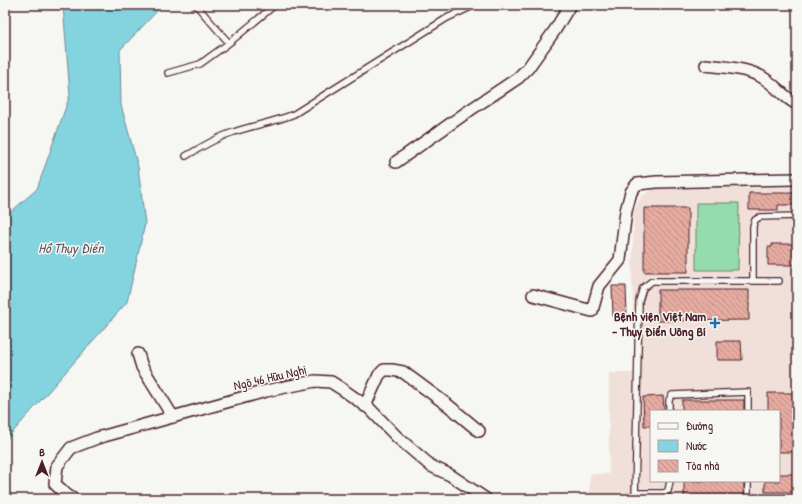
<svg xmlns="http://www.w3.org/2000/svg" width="802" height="504" font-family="'Patrick Hand',sans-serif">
	<defs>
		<pattern id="building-back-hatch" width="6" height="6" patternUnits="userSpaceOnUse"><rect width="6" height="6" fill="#e6aca0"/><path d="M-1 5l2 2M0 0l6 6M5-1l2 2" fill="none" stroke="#bc8b83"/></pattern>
	</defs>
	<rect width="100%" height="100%" fill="#f6f6f2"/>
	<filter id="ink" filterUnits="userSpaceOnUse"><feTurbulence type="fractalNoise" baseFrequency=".025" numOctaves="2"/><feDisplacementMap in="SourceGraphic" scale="8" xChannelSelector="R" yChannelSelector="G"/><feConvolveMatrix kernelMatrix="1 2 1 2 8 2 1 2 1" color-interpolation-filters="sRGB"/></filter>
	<g filter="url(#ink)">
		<path fill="#f1e0d9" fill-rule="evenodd" d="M 797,187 L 797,499 L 589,499 L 590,474 L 609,474 L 609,373 L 635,373 L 632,273 L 634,210 L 641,196 L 653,189 ZM 651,411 L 779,411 L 779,481 L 651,481 Z"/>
		<path fill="#94dcab" stroke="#6f7e6b" d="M 696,203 L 739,203 L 738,270 L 696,270 Z"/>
		<path fill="#84d4df" stroke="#6d8c97" d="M 63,5 L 154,5 L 160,8 L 120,50 L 121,105 L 138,167 L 145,224 L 127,302 L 5,441 L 5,217 L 37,189 L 70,95 Z"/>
		<path fill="url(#building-back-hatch)" stroke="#4a1f2b" d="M 749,193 L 797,193 L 797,205 L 778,205 L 778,210 L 749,210 Z
			M 644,208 L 688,208 L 688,272 L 644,272 Z
			M 772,244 L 797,244 L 797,265 L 768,265 L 768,247 L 772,247 Z
			M 612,286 L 626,286 L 627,317 L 613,318 Z
			M 658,290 L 749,290 L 749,320 L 658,321 Z
			M 717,341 L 741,341 L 742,360 L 717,360 Z
			M 768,393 L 797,393 L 797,452 L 779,452 L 779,411 L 768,411 Z
			M 663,396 L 664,411 L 651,411 L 651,426 L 644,426 L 643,397 Z
			M 682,400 L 744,400 L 744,411 L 682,411 Z
			M 779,474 L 797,474 L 797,492 L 765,492 L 765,481 L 779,481 Z
			M 684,481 L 744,481 L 744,499 L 684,499 Z"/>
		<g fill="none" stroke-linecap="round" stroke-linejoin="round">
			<g stroke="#4a1f2b" stroke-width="8">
				<path id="lane" d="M 196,5 L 229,43
					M 168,73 L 200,64 L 229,43 L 275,5
					M 186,156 C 202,147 217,137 234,132 C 254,125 275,122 294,114 L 447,18 L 475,5
					M 779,281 L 753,281 L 753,226 L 755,220 L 760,217 L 797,216
					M 669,411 L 669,400 L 672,395 L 748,392 L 748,411
					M 748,481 L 748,499
					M 636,493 L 664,493 L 668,491 L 670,481
					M 635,499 L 639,301 L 643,288 L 652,281 L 753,281"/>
			</g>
			<g stroke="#4a1f2b" stroke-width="14">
				<path id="street" d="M 706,65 C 723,67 745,68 760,76 C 774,83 783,97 797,104
					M 396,162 L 470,110 L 518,78 L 528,68 L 555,30 L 570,5
					M 533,295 L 592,311 L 599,286 L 620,260 L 626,211 L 631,192 L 637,184 L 657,182 L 797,179
					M 138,354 L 142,367 L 173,417
					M 365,406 L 379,375 L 384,370 L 392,370 L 403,372 L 449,406 L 479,431
					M 74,499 L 68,496 L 55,484 L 57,466 L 71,448 L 97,438 L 266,391 L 315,381 L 331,382 L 342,389 L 369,408 L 397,437 L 431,466 L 450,475 L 486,499"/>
			</g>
			<use href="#lane" stroke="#f6f6f2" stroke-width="5.5"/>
			<use href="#street" stroke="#f6f6f2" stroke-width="11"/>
		</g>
	</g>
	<path fill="#1f6fb2" stroke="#f6f6f2" stroke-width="1.5" d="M713 317h4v4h4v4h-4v4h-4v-4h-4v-4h4z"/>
	<g text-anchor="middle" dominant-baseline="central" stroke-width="3" stroke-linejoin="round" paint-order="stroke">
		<g font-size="13" font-weight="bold" fill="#4a1f2b" stroke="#f6f6f2" text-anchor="end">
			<text x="706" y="316">Bệnh viện Việt Nam<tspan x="706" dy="15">- Thụy Điển Uông Bí</tspan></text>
		</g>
		<g font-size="13" fill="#4a1f2b" stroke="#f6f6f2">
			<text transform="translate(270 377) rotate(-13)">Ngõ 46 Hữu Nghị</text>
		</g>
		<g font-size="14" font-style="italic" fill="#5b5561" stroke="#f6f6f2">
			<text x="71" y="247">Hồ Thụy Điển</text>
		</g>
	</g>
	<rect width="802" height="504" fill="none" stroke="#f6f6f2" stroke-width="20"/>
	<rect x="10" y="10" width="782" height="484" fill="none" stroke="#4a1f2b" stroke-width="1.5" filter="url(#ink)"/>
	<rect x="650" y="410" width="130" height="72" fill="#f6f6f2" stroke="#b1a0a2"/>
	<rect x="658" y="423" width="20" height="6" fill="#f6f6f2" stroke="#b1a0a2"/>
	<text x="686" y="430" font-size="12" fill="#4a1f2b">Đường</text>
	<rect x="658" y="440" width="20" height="12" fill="#84d4df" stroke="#b1a0a2"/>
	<text x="686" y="450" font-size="12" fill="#4a1f2b">Nước</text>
	<rect x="658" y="460" width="20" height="12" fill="url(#building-back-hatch)" stroke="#b1a0a2"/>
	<text x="686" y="470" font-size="12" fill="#4a1f2b">Tòa nhà</text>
	<g transform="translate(42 462)" stroke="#f6f6f2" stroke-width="3" paint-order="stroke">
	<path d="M0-3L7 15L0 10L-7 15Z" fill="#4a1f2b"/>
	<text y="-6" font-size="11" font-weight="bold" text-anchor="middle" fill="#4a1f2b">B</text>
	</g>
</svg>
